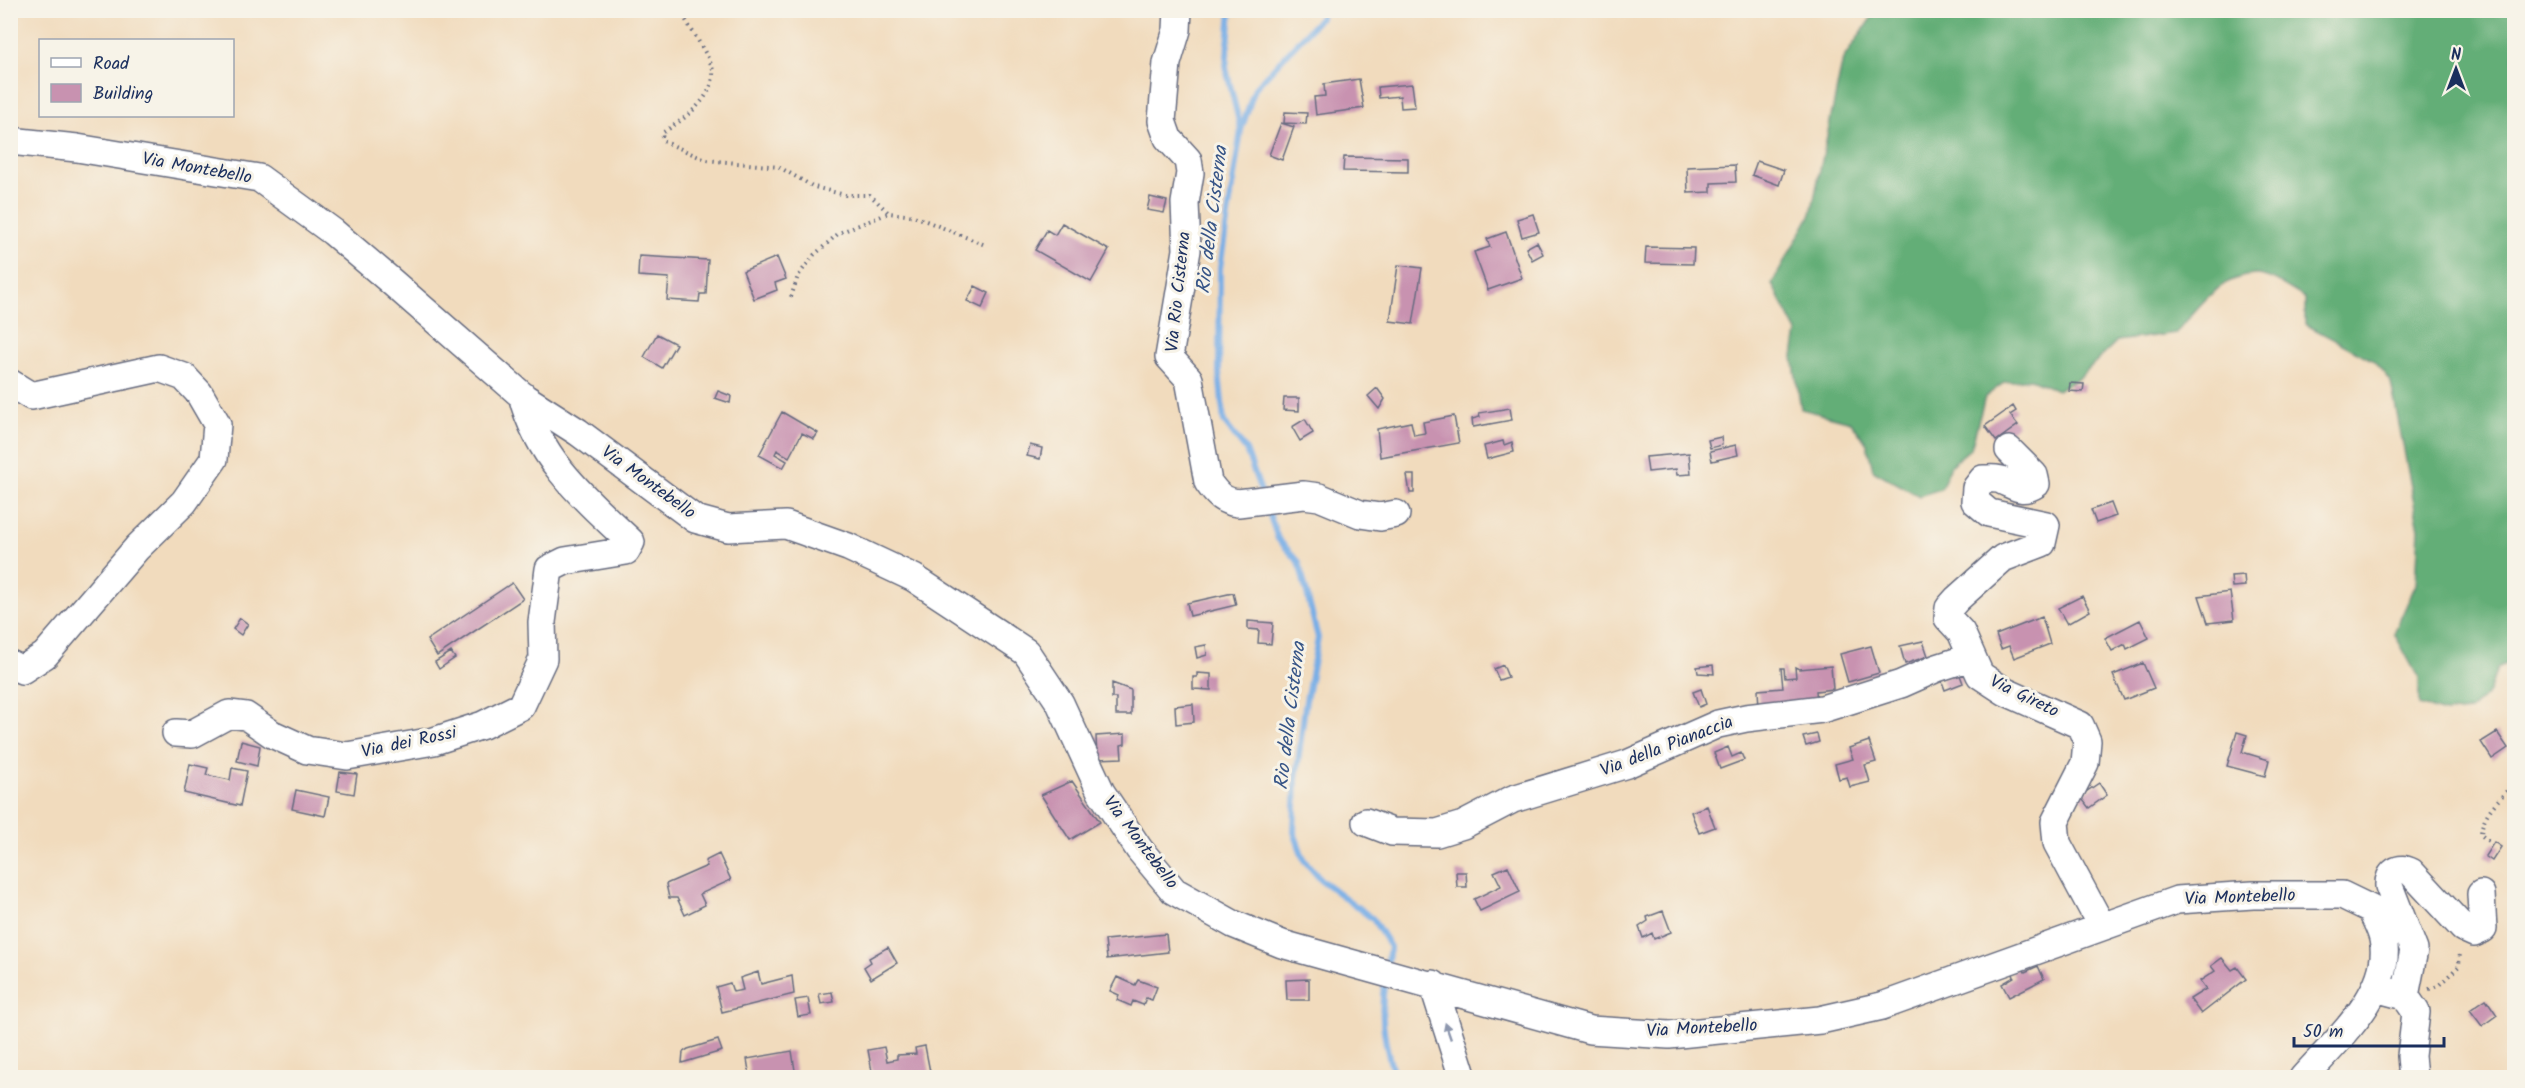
<svg xmlns="http://www.w3.org/2000/svg" width="2525" height="1088" font-family="Kalam,sans-serif">
	<rect width="100%" height="100%" fill="#f7f3e8"/>
	<filter id="ink" filterUnits="userSpaceOnUse"><feTurbulence type="fractalNoise" baseFrequency=".0167" numOctaves="2"/><feDisplacementMap in="SourceGraphic" scale="12" xChannelSelector="R" yChannelSelector="G"/><feConvolveMatrix kernelMatrix="1 2 1 2 8 2 1 2 1" color-interpolation-filters="sRGB"/></filter>
	<filter id="wash" filterUnits="userSpaceOnUse"><feTurbulence type="fractalNoise" baseFrequency=".008" numOctaves="4" result="noise"/><feDisplacementMap in="SourceGraphic" scale="24" xChannelSelector="R" yChannelSelector="G"/><feGaussianBlur stdDeviation="1.35" result="paint"/><feColorMatrix in="noise" values="0 0 0 0 0 0 0 0 0 0 0 0 0 0 0 0 0 1.4 0 .05"/><feComposite in="paint" operator="in"/></filter>
	<g filter="url(#wash)">
		<rect width="100%" height="100%" fill="#f1dbbd"/>
		<path fill="#63ae77" stroke="#3f6e6a" stroke-width="1.5" d="M 1876,11 L 2514,11 L 2514,660 L 2497,668 L 2489,692 L 2470,711 L 2445,713 L 2419,705 L 2419,679 L 2394,633 L 2416,584 L 2419,529 L 2391,382 L 2374,361 L 2305,324 L 2305,298 C 2292,291 2272,276 2258,275 C 2221,273 2198,308 2176,333 L 2117,341 L 2079,378 L 2057,390 L 2031,379 L 2005,382 L 1985,397 L 1971,448 L 1951,465 L 1941,489 L 1919,496 L 1873,470 L 1867,444 L 1851,422 L 1801,409 L 1793,357 L 1797,332 L 1772,284 L 1811,214 L 1843,59 Z"/>
		<g fill="none" stroke-linecap="round" stroke-linejoin="round">
			<path stroke="#78aee6" stroke-width="6" d="M 1231,10 L 1226,68 L 1241,130
				M 1262,494 L 1246,450 L 1224,422 L 1219,372 L 1220,268 L 1241,130 L 1255,88 L 1321,17 L 1322,10
				M 1267,507 L 1278,539 L 1299,562 L 1318,638 L 1305,706 L 1296,779 L 1294,832 L 1304,860 L 1321,880 L 1373,919 L 1390,947 L 1387,965
				M 1385,981 C 1379,1012 1385,1048 1395,1078"/>
		</g>
		<g id="blocks">
			<path fill="#c892b0" d="M 1359,79 L 1364,108 L 1316,115 L 1314,97 L 1325,96 L 1324,84 Z
				M 1412,84 L 1415,107 L 1401,108 L 1400,96 L 1379,98 L 1378,87 Z
				M 1285,112 L 1307,113 L 1306,124 L 1284,123 Z
				M 1281,123 L 1294,127 L 1282,160 L 1269,155 Z
				M 1344,157 L 1408,158 L 1408,172 L 1343,171 Z
				M 1757,161 L 1784,170 L 1779,185 L 1752,175 Z
				M 1735,165 L 1736,182 L 1711,183 L 1711,192 L 1688,193 L 1687,167 Z
				M 1150,197 L 1167,201 L 1164,213 L 1147,210 Z
				M 1533,214 L 1539,232 L 1522,237 L 1517,219 Z
				M 1062,223 L 1109,250 L 1091,282 L 1035,250 L 1047,230 L 1055,235 Z
				M 1506,232 L 1522,278 L 1488,290 L 1474,252 L 1490,247 L 1487,239 Z
				M 1537,242 L 1543,254 L 1532,260 L 1526,248 Z
				M 1646,247 L 1694,248 L 1693,264 L 1645,263 Z
				M 639,256 L 708,260 L 706,294 L 700,294 L 699,302 L 667,300 L 669,278 L 638,276 Z
				M 777,257 L 786,279 L 775,283 L 777,290 L 754,299 L 743,271 Z
				M 1398,265 L 1422,268 L 1413,324 L 1390,321 Z
				M 975,286 L 989,293 L 982,308 L 967,301 Z
				M 657,334 L 676,344 L 662,368 L 644,357 Z
				M 2070,383 L 2084,384 L 2083,392 L 2069,391 Z
				M 1377,388 L 1385,399 L 1379,409 L 1368,396 Z
				M 718,391 L 731,396 L 730,403 L 715,398 Z
				M 1284,398 L 1299,398 L 1299,411 L 1283,410 Z
				M 2013,406 L 2016,411 L 2010,415 L 2018,425 L 1996,441 L 1985,426 Z
				M 1510,408 L 1512,420 L 1473,427 L 1472,419 L 1480,417 L 1479,413 Z
				M 782,412 L 818,433 L 814,439 L 802,433 L 789,457 L 777,450 L 775,454 L 787,461 L 783,468 L 759,455 Z
				M 1454,416 L 1459,443 L 1380,457 L 1377,429 L 1411,422 L 1414,435 L 1425,433 L 1423,422 Z
				M 1305,419 L 1313,433 L 1300,441 L 1292,427 Z
				M 1721,437 L 1722,445 L 1710,448 L 1708,440 Z
				M 1503,441 L 1504,445 L 1512,442 L 1514,452 L 1487,459 L 1484,446 Z
				M 1030,445 L 1042,448 L 1040,459 L 1027,456 Z
				M 1736,445 L 1738,455 L 1712,461 L 1710,451 Z
				M 1689,453 L 1691,474 L 1677,475 L 1676,469 L 1648,472 L 1646,457 Z
				M 1407,475 L 1414,475 L 1414,493 L 1410,493 Z
				M 2111,503 L 2116,516 L 2096,523 L 2091,510 Z
				M 2244,575 L 2245,586 L 2232,587 L 2231,576 Z
				M 512,583 L 523,599 L 437,656 L 427,640 Z
				M 2230,592 L 2234,620 L 2208,623 L 2199,596 Z
				M 1233,593 L 1236,605 L 1190,616 L 1187,603 Z
				M 2082,596 L 2090,611 L 2067,624 L 2058,608 Z
				M 2042,617 L 2050,644 L 2014,658 L 2009,646 L 2001,649 L 1996,635 Z
				M 240,618 L 248,624 L 241,635 L 233,629 Z
				M 2140,620 L 2149,638 L 2127,649 L 2125,644 L 2112,651 L 2105,638 Z
				M 1248,621 L 1273,623 L 1271,644 L 1258,643 L 1259,630 L 1248,629 Z
				M 1923,641 L 1928,656 L 1905,664 L 1900,646 Z
				M 1206,645 L 1207,655 L 1197,658 L 1195,647 Z
				M 1871,646 L 1879,673 L 1848,682 L 1840,654 Z
				M 451,652 L 455,658 L 439,669 L 435,662 Z
				M 2143,663 L 2154,688 L 2124,700 L 2113,675 Z
				M 1503,665 L 1508,677 L 1499,680 L 1494,669 Z
				M 1713,665 L 1714,674 L 1698,673 L 1697,667 Z
				M 1831,666 L 1833,689 L 1816,691 L 1817,702 L 1759,708 L 1758,690 L 1783,688 L 1781,668 L 1784,668 L 1785,678 L 1796,677 L 1795,667 L 1799,669 Z
				M 1958,670 L 1963,683 L 1945,690 L 1941,679 Z
				M 1197,673 L 1211,674 L 1211,690 L 1193,689 L 1193,677 L 1197,677 Z
				M 1112,683 L 1131,690 L 1131,715 L 1116,715 L 1116,698 L 1112,698 Z
				M 1701,689 L 1706,704 L 1699,707 L 1693,692 Z
				M 1193,704 L 1194,722 L 1176,724 L 1175,706 Z
				M 2237,732 L 2247,735 L 2242,752 L 2269,760 L 2265,776 L 2227,766 Z
				M 2497,732 L 2508,748 L 2492,759 L 2481,742 Z
				M 1125,734 L 1125,744 L 1121,745 L 1122,758 L 1097,759 L 1096,736 Z
				M 1817,734 L 1819,742 L 1806,746 L 1803,737 Z
				M 241,741 L 260,746 L 257,766 L 237,761 Z
				M 1869,741 L 1876,762 L 1865,765 L 1870,782 L 1850,787 L 1847,777 L 1839,779 L 1835,764 L 1853,759 L 1849,748 Z
				M 1728,747 L 1732,757 L 1741,753 L 1744,760 L 1720,769 L 1714,753 Z
				M 190,764 L 208,768 L 206,775 L 230,780 L 232,768 L 247,771 L 240,806 L 184,793 Z
				M 340,772 L 357,774 L 354,794 L 337,791 Z
				M 1072,781 L 1100,822 L 1070,840 L 1041,795 Z
				M 2099,783 L 2107,795 L 2089,808 L 2080,796 Z
				M 296,790 L 329,797 L 325,816 L 292,809 Z
				M 1707,806 L 1715,827 L 1699,833 L 1691,812 Z
				M 2494,842 L 2501,847 L 2492,861 L 2485,856 Z
				M 719,854 L 731,880 L 700,894 L 705,905 L 685,915 L 677,898 L 669,898 L 666,884 L 707,866 L 705,861 Z
				M 1508,866 L 1520,892 L 1480,911 L 1474,899 L 1501,886 L 1494,872 Z
				M 1456,872 L 1466,872 L 1467,887 L 1457,887 Z
				M 1663,911 L 1671,932 L 1654,939 L 1652,933 L 1643,938 L 1639,927 L 1648,921 L 1647,917 Z
				M 1166,934 L 1168,952 L 1107,959 L 1105,940 Z
				M 888,947 L 897,963 L 871,979 L 864,967 L 871,962 L 869,958 Z
				M 2222,958 L 2232,970 L 2237,967 L 2246,979 L 2201,1014 L 2190,999 L 2206,989 L 2200,981 L 2215,971 L 2211,966 Z
				M 2022,966 L 2025,972 L 2038,966 L 2044,979 L 2009,997 L 2002,984 L 2014,977 L 2012,971 Z
				M 758,972 L 761,984 L 792,976 L 794,994 L 722,1012 L 716,987 L 730,983 L 733,992 L 743,990 L 740,978 Z
				M 1117,977 L 1135,985 L 1138,980 L 1157,987 L 1152,1000 L 1146,998 L 1143,1005 L 1133,1001 L 1131,1006 L 1117,1000 L 1119,995 L 1110,991 Z
				M 1309,979 L 1309,1000 L 1287,1000 L 1286,980 Z
				M 832,992 L 834,1002 L 821,1004 L 819,994 Z
				M 808,998 L 811,1015 L 798,1017 L 795,1000 Z
				M 2486,999 L 2497,1015 L 2482,1026 L 2470,1010 Z
				M 718,1040 L 722,1051 L 682,1063 L 683,1052 L 688,1049 Z
				M 925,1046 L 931,1077 L 873,1077 L 868,1050 L 884,1047 L 887,1061 L 897,1059 L 897,1055 L 916,1054 L 915,1048 Z
				M 792,1051 L 796,1077 L 750,1077 L 747,1059 Z"/>
		</g>
	</g>
	<g filter="url(#ink)">
		<use href="#blocks" fill-opacity="0" stroke="#666b7f" stroke-width="1.5"/>
		<g fill="none" stroke-linecap="round" stroke-linejoin="round">
			<g stroke="#666b7f" stroke-width="30">
				<path id="minor" d="M 1178,10 L 1177,30 L 1167,63 L 1162,121 L 1168,138 L 1188,160 L 1190,173 L 1185,203 L 1187,250 L 1169,357 L 1189,379 L 1208,482 C 1217,495 1223,501 1238,503 L 1304,495 L 1319,497 L 1360,514 L 1380,517 L 1396,514
					M 10,141 L 77,148 L 259,178 L 333,232 L 386,277 L 525,398 L 578,432 L 695,519 L 728,528 L 786,525 L 848,547 L 914,578 L 1026,652 L 1060,703 L 1101,792 L 1139,849 L 1174,891 L 1233,924 L 1282,944 L 1590,1030 L 1669,1035 L 1820,1020 L 1882,1006 L 2177,900 L 2253,895 L 2342,895 L 2371,909 C 2375,919 2381,929 2383,939 C 2394,991 2334,1043 2303,1078
					M 10,383 L 31,396 L 159,368 L 184,377 L 199,393 L 217,424 L 214,459 L 184,502 L 137,548 L 45,655 L 22,670 L 10,664
					M 2009,450 L 2034,475 L 2036,484 C 2022,493 2017,487 2003,481 C 1998,478 1990,479 1983,479 L 1976,488 L 1975,501 L 1989,513 L 2046,525 L 2042,543 L 2003,558 L 1957,599 L 1949,608 L 1948,618 L 1961,632 L 1980,675 L 2006,692 L 2080,725 L 2087,741 L 2085,763 L 2055,822 L 2057,843 L 2101,925
					M 176,733 L 192,734 L 229,714 L 246,716 L 272,734 L 307,750 L 347,756 L 434,741 L 483,725 L 521,706 L 543,659 L 542,622 L 549,569 L 565,561 L 626,551 L 631,542 C 585,499 538,459 522,395
					M 1366,822 L 1392,832 L 1437,833 L 1463,825 L 1513,799 L 1627,764 L 1718,724 L 1746,718 L 1822,709 L 1901,684 L 1937,668 L 1971,657
					M 1433,984 L 1463,1078
					M 2375,988 L 2405,996 L 2414,950 L 2389,886 C 2388,873 2399,865 2411,872 L 2463,928 L 2474,933 L 2483,929 L 2481,894
					M 2405,996 L 2416,1012 L 2411,1056 L 2413,1078"/>
			</g>
			<path stroke="#666b7f" stroke-width="4" stroke-dasharray="1.5 4.5" stroke-linecap="butt" d="M 680,10 C 686,22 713,62 713,71 C 715,98 682,121 662,133 L 663,141 L 706,160 L 779,167 L 814,187 L 845,195 L 870,195 L 889,213
				M 791,297 L 798,276 L 814,255 L 839,233 L 889,213 L 914,216 L 985,245
				M 2488,841 L 2481,835 C 2482,811 2501,800 2514,782
				M 2429,989 L 2438,986 L 2459,966 L 2460,952"/>
			<use href="#minor" stroke="#fff" stroke-width="27"/>
		</g>
		<defs><path id="oneway-solid" d="M-6-.8H1V-3.2L6.5 0L1 3.2V.8H-6Z" transform="scale(1.5)"/></defs>
		<use fill="#8d97ae" href="#oneway-solid" transform="translate(1448 1031) rotate(-109)"/>
	</g>
	<g text-anchor="middle" dominant-baseline="central" stroke-width="6" stroke-linejoin="round" paint-order="stroke">
		<g font-size="18" fill="#1b2f5e" stroke="#f7f3e8">
			<text transform="translate(197 169) rotate(10)">Via Montebello</text>
			<text transform="translate(1179 292) rotate(-84)">Via Rio Cisterna</text>
			<text transform="translate(648 483) rotate(36)">Via Montebello</text>
			<text transform="translate(2024 697) rotate(26)">Via Gireto</text>
			<text transform="translate(409 743) rotate(-12)">Via dei Rossi</text>
			<text transform="translate(1667 747) rotate(-21)">Via della Pianaccia</text>
			<text transform="translate(1140 843) rotate(53)">Via Montebello</text>
			<text transform="translate(2240 898) rotate(-2)">Via Montebello</text>
			<text transform="translate(1702 1029) rotate(-3)">Via Montebello</text>
		</g>
		<g font-size="20" font-style="italic" fill="#375587" stroke="#f7f3e8">
			<text transform="translate(1213 220) rotate(-83)">Rio della Cisterna</text>
			<text transform="translate(1291 716) rotate(-83)">Rio della Cisterna</text>
		</g>
	</g>
	<rect width="2525" height="1088" fill="none" stroke="#f7f3e8" stroke-width="36"/>
	<rect x="39" y="39" width="195" height="78" fill="#f7f3e8" stroke="#9fa5b1" stroke-width="1.5"/>
	<rect x="51" y="58" width="30" height="9" fill="#ffffff" stroke="#9fa5b1" stroke-width="1.5"/>
	<text x="93" y="69" font-size="18" fill="#1b2f5e">Road</text>
	<rect x="51" y="84" width="30" height="18" fill="#c892b0" stroke="#9fa5b1" stroke-width="1.5"/>
	<text x="93" y="99" font-size="18" fill="#1b2f5e">Building</text>
	<g transform="translate(2456 69)" stroke="#f7f3e8" stroke-width="4.5" paint-order="stroke">
	<path d="M0-4.5L10 22L0 15L-10 22Z" fill="#1b2f5e"/>
	<text y="-9" font-size="16" font-weight="bold" text-anchor="middle" fill="#1b2f5e">N</text>
	</g>
	<path d="M2294 1037v9h150v-9" fill="none" stroke="#1b2f5e" stroke-width="3"/>
	<text x="2303" y="1037" font-size="18" fill="#1b2f5e" stroke="#f7f3e8" stroke-width="4.5" paint-order="stroke">50 m</text>
</svg>
